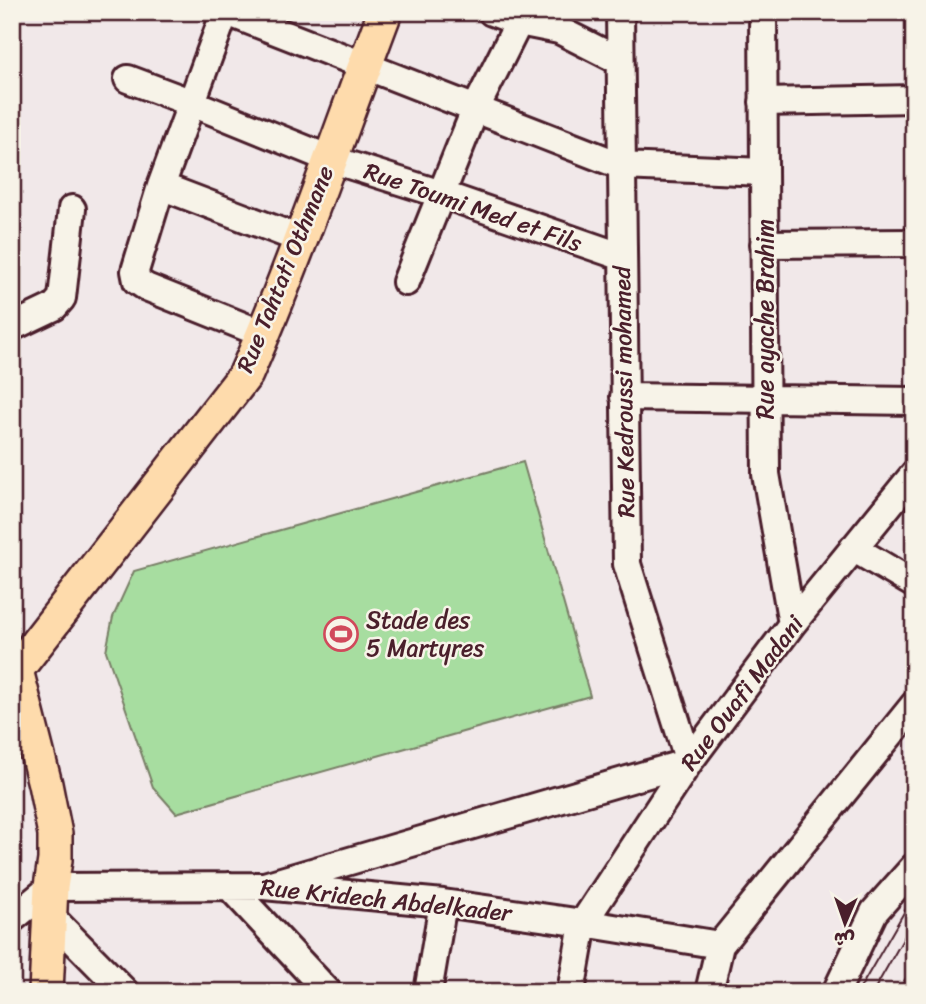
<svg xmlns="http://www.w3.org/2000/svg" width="926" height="1004" font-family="Sriracha,'Playpen Sans Arabic',sans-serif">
	<rect width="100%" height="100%" fill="#f1e8e9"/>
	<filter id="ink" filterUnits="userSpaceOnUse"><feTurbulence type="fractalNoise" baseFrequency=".0143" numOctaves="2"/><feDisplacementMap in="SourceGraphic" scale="14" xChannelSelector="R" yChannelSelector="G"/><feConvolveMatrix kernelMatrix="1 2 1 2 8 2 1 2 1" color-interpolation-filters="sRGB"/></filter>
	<g filter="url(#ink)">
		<path fill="#a7dda0" stroke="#787e66" stroke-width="2" d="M 523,462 L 590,696 L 176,813 L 153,787 L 106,651 L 113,617 L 134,571 Z"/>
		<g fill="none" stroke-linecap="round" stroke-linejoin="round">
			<g stroke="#4a1f2b" stroke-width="32">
				<path id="minor" d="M 225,12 L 161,186 L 135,271 L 137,281 L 146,287 L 263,334
					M 227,12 L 622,166 L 764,172
					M 492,12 L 519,22 L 559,30 L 620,61
					M 763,12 L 766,474 L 792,624
					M 128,79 L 192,103 L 330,159 L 441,194 L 623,257
					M 763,102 L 914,99
					M 161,186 L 300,239
					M 764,244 L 914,243
					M 406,282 L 475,110 L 519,22
					M 12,327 L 54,307 L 62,298 L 72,209
					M 624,397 L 914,401
					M 853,548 L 914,584
					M 229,886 L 328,992
					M 264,886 L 689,762 L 627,564 L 620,12
					M 50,916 L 125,992
					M 12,919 L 51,887 L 264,886 L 443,903 L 583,923 L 720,945
					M 428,992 L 443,903
					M 571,992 L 583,923 L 689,762 L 792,624 L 914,474
					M 709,992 L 720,945 L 914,705
					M 836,992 L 874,912 L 914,867"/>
			</g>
			<g stroke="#4a1f2b" stroke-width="38">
				<path id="major" d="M 12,660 L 16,670 L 45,784 L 55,834 L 55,860 L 51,887 L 46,992
					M 16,670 L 246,374 C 298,256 339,133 385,12"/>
			</g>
			<use href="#minor" stroke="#f7f3e8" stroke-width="26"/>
			<use href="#major" stroke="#fedbac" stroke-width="33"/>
			<path stroke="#4a1f2b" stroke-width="2" d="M 858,992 L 914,895
				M 873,992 L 914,920"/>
			<path stroke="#4a1f2b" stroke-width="5" d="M 899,992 L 914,968"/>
		</g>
	</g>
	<defs>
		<g id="stadium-ring" transform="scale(1.75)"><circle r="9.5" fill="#f7f3e8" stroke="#d1495b" stroke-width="1.5"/><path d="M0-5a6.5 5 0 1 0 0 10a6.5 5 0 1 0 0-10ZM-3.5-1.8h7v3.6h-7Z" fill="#d1495b"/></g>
	</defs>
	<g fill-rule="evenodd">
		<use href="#stadium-ring" x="341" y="634"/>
	</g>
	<g text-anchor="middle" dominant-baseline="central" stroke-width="5" stroke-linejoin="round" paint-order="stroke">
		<g font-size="24" fill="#4a1f2b" stroke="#f7f3e8">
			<text transform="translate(473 207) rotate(19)">Rue Toumi Med et Fils</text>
			<text transform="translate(285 269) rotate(-68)">Rue Tahtati Othmane</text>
			<text transform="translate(765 319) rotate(-90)">Rue ayache Brahim</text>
			<text transform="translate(624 392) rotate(-91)">Rue Kedroussi mohamed</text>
			<text transform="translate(742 693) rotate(-53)">Rue Ouafi Madani</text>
			<text transform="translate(386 900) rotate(6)">Rue Kridech Abdelkader</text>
		</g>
		<g font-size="24" fill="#4a1f2b" stroke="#f7f3e8" text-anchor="start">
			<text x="366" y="620">Stade des<tspan x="366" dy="28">5 Martyres</tspan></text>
		</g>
	</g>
	<rect width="926" height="1004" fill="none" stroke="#f7f3e8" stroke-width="42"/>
	<rect x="21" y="21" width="884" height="962" fill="none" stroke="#4a1f2b" stroke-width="2.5" filter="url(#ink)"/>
	<g transform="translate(845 923) rotate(182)" stroke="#f7f3e8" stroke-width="5" paint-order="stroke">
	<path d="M0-5L12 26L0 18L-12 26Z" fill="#4a1f2b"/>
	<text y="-10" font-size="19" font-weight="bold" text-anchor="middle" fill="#4a1f2b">ش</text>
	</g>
</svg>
